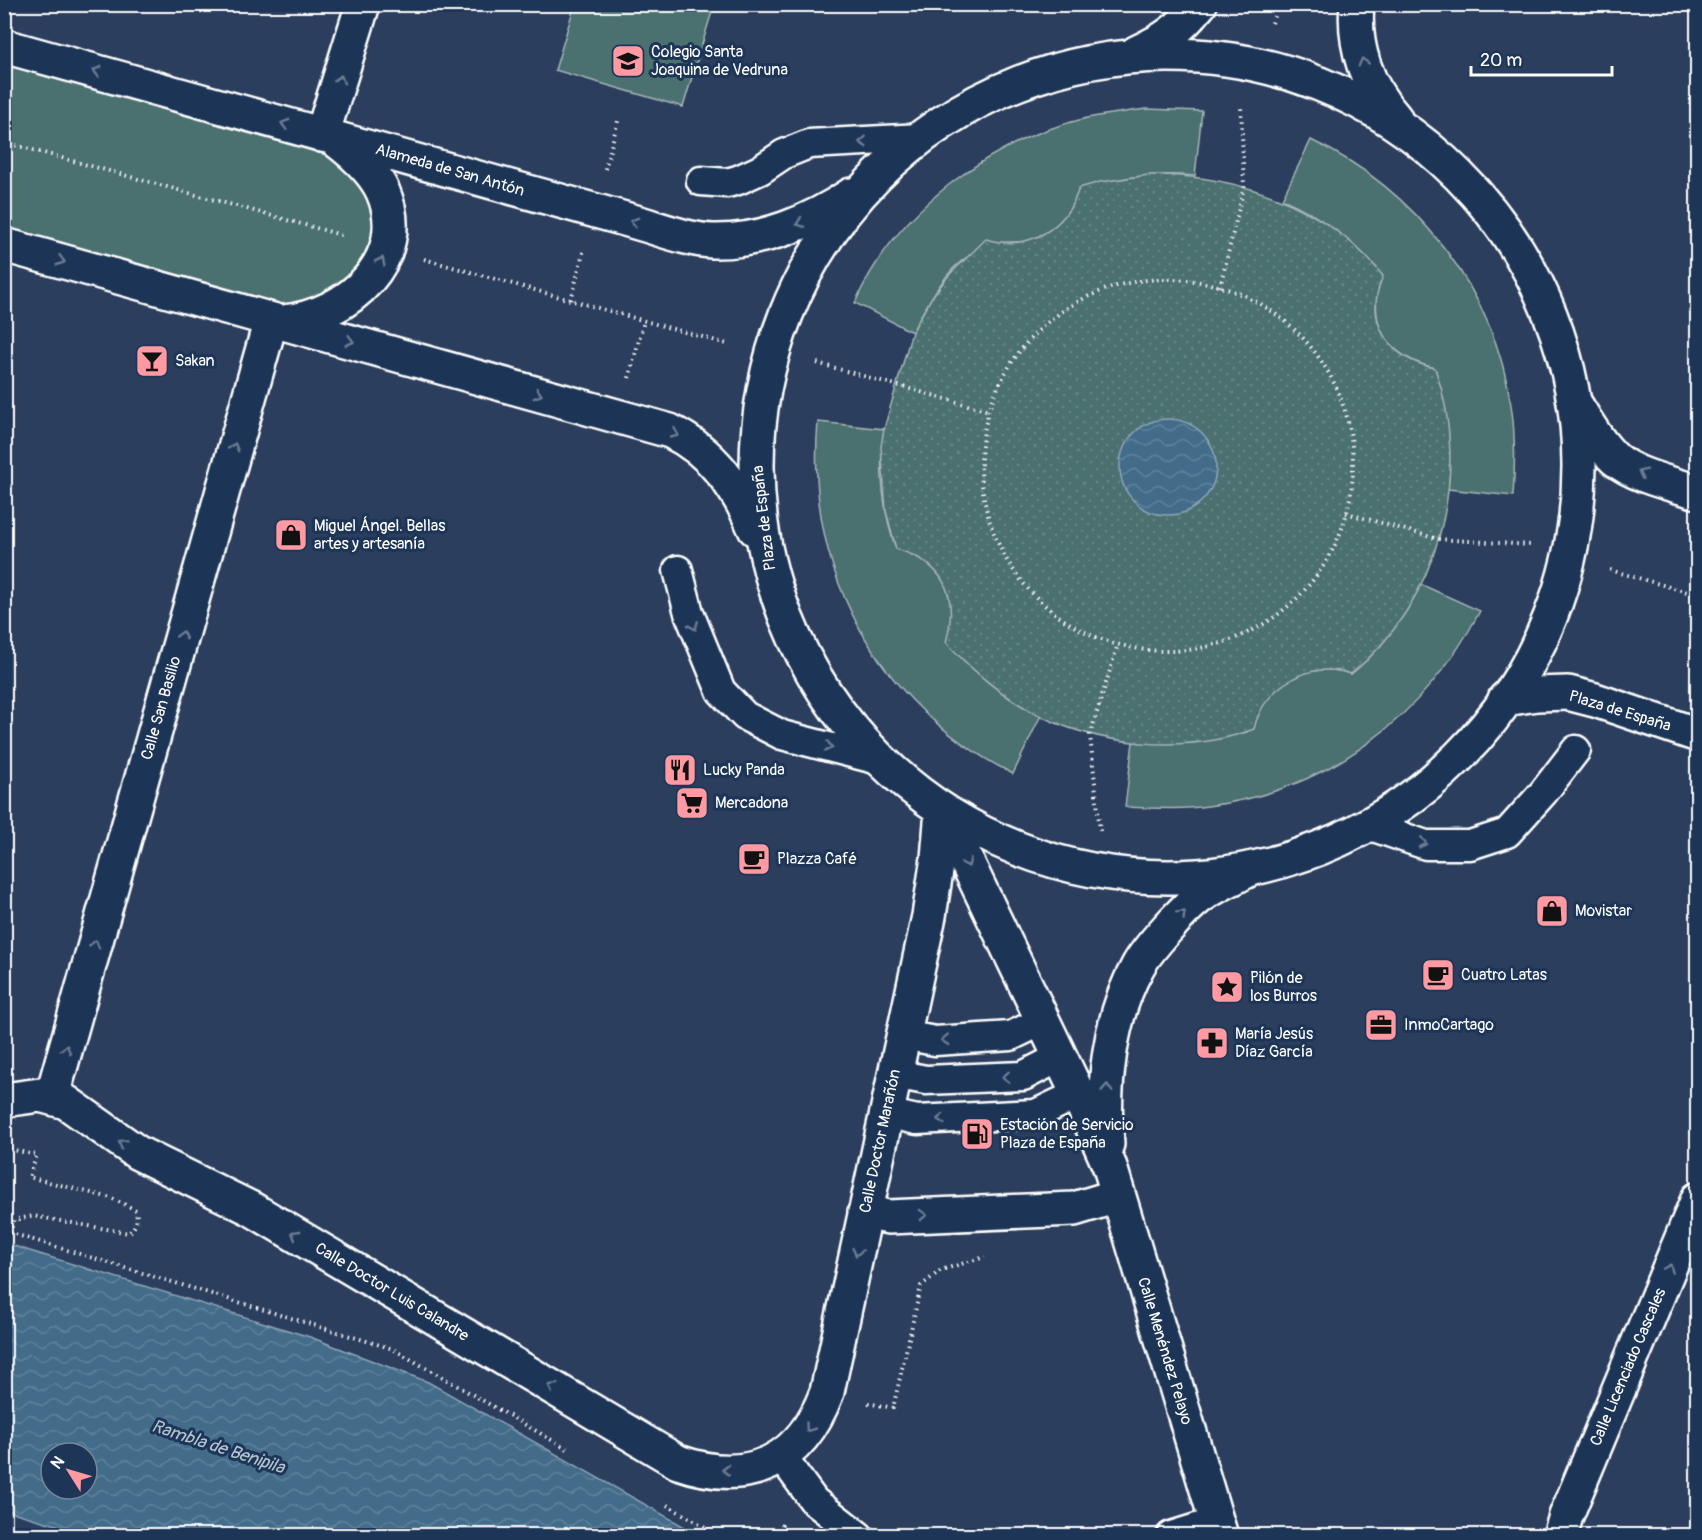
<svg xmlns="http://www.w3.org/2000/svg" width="1702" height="1540" font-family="Pangolin,sans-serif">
	<defs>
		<pattern id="park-dots" width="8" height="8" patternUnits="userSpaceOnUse" patternTransform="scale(1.5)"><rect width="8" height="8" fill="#4c6f70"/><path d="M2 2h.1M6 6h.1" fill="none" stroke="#678585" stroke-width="1.8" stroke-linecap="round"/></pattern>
		<pattern id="water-waves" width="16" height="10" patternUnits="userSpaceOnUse" patternTransform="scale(1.5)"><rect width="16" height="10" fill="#436c8a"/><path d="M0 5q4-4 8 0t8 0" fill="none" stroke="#5f829c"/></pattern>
	</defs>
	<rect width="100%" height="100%" fill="#2c3e5d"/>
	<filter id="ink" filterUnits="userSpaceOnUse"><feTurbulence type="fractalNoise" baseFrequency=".0167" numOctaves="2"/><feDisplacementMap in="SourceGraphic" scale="12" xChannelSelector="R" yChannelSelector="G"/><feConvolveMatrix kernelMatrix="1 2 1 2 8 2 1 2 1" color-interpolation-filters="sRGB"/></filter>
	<g filter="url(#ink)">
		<path fill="#4c6f70" stroke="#a6b7b8" stroke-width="1.5" d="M 575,4 L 714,5 L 683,107 L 555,70 Z
			M 4,46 L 358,159 L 387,248 L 315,316 L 5,245 Z
			M 1146,109 L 1202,111 L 1195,176 C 1156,172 1118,177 1080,188 C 1071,212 1053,236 1027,241 C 1018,243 1008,241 999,243 C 989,244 975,253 966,258 C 946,270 923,311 912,332 L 855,303 C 895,211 990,140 1087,118 C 1107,114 1127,112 1146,109 Z
			M 1311,140 C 1416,189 1494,290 1511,405 C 1516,435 1515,465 1513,496 L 1448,489 C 1452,444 1446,411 1435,368 C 1407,362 1381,345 1377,315 C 1375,299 1378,284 1377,268 C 1349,240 1319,214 1282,199 Z
			M 818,422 L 884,429 C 878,467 883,512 896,549 C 944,563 959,594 947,642 C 973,671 1004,700 1041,715 L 1013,774 C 878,705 805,574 818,422 Z
			M 1420,584 L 1480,611 C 1424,717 1329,791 1208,806 C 1181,810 1153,808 1125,807 L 1133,742 C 1172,746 1209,741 1247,732 C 1256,717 1264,701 1276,689 C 1294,671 1327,665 1351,674 C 1381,650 1403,618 1420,584 Z"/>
		<path fill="url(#park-dots)" stroke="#a6b7b8" stroke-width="1.5" d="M 1149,175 C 1236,174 1328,205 1383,276 C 1363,322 1388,358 1435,368 C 1472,473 1439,603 1351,674 C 1309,659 1263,687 1254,729 C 1186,755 1095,746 1031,711 C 999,693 971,670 946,642 C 959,594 944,563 896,549 L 886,511 L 881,447 L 884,429 L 912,332 L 932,297 L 949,275 L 986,239 C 1028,252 1066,229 1079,188 L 1100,182 Z"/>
		<path fill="url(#water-waves)" stroke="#8ea7b9" stroke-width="1.5" fill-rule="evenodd" d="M1120 467a48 48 0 1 1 96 0a48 48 0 1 1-96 0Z
			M 4,1243 L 310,1337 L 428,1382 L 699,1535 L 94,1536 L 5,1510 ZM 51,1453 L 87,1453 L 87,1489 L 51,1489 Z"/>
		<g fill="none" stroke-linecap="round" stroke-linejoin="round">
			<g stroke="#fff" stroke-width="33">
				<path id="service" d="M 701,181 L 727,183 L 738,180 L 760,170 L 784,154 L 809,144 L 921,138
					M 678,570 L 689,613 L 721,691 L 745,716 L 782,735 L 879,760
					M 1368,825 L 1426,845 L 1470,845 L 1507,833 L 1543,793 L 1576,750
					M 903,1035 L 935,1041 L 1011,1036 L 1042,1021
					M 894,1074 L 926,1080 L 1023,1076 L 1060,1057
					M 886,1113 L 917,1120 L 1036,1114 L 1078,1094
					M 782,1457 L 814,1501 L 859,1536
					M 1171,1536 L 1216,1522"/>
			</g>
			<g stroke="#fff" stroke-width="38">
				<path id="minor" d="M 322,135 L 363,4
					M 1574,402 C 1586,421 1598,443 1615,459 C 1635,476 1673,484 1698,492
					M 1505,699 L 1537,694 L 1568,693 L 1595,700 L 1698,735
					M 52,1097 L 271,320
					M 4,1100 L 40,1095 L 66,1102 L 138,1153 L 252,1209 L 678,1462 C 750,1487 801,1462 827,1392 L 929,916 L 938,858 L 942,810
					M 865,1212 L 888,1217 L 1074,1209 L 1117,1196
					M 1560,1536 L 1566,1516 L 1698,1199"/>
			</g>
			<g stroke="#fff" stroke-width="38">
				<path id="secondary" d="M 942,810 L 1078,1094 L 1110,1167 L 1221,1536
					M 1107,1144 C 1102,1086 1109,1018 1138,966 C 1148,948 1182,911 1198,898 C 1213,886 1234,878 1250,869"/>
			</g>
			<g stroke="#fff" stroke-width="38">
				<path id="primary" d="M 1357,4 C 1353,47 1367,87 1395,118
					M 4,46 L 632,221 C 658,228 686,240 713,241 C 762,242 811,222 851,195
					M 1136,53 C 1166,39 1179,30 1200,4
					M757 466a411 411 0 1 1 822 0a411 411 0 1 1-822 0Z
					M 4,245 L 670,431 C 713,452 737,487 755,529
					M 284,322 C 347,316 412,259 383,192 C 374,172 354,154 337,141"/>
			</g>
			<path stroke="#fff" stroke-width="4" stroke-dasharray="1.5 4.5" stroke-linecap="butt" d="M 1272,23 L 1279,4
				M 4,142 L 345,236
				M 605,169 L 618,121
				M 424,259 L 727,344
				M981 465a186 186 0 1 1 372 0a186 186 0 1 1-372 0Z
				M 1220,287 L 1244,187 L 1241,105
				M 571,300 L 584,249
				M 817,363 L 989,411
				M 629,378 L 644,321
				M 1346,513 L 1438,539 L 1531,545
				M 1610,570 L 1698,595
				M 1100,831 L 1090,735 L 1118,644
				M 4,1148 L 37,1155 L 29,1177 L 111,1198 L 136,1210 C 138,1221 136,1226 129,1233 L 33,1216 L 14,1220 L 10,1233
				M 4,1231 L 393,1349 L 571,1451
				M 868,1403 L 893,1408 L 921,1286 L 941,1270 L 985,1257
				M 667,1505 L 721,1536
				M 4,1526 L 37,1536
				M 776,1536 L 783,1523"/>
			<use href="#service" stroke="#1d3557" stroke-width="28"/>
			<use href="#minor" stroke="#1d3557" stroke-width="33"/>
			<use href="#secondary" stroke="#1d3557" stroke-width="33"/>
			<use href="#primary" stroke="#1d3557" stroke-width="33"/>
		</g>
		<defs><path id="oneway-chevron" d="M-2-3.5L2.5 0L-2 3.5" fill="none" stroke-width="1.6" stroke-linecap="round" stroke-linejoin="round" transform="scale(1.5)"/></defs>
		<g stroke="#6c7c92">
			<use href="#oneway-chevron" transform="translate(1363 62) rotate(-106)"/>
			<use href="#oneway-chevron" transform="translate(97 71) rotate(-164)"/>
			<use href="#oneway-chevron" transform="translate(340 79) rotate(-73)"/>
			<use href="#oneway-chevron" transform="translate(285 124) rotate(-164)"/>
			<use href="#oneway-chevron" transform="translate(863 142) rotate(177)"/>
			<use href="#oneway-chevron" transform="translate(634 222) rotate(-165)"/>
			<use href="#oneway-chevron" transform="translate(800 223) rotate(160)"/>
			<use href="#oneway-chevron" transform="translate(61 261) rotate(16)"/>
			<use href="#oneway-chevron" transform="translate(381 261) rotate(-64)"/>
			<use href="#oneway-chevron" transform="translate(350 341) rotate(16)"/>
			<use href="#oneway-chevron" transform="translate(538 394) rotate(16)"/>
			<use href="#oneway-chevron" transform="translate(675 434) rotate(24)"/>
			<use href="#oneway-chevron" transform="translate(234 447) rotate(-74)"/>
			<use href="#oneway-chevron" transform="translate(1642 473) rotate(-154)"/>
			<use href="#oneway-chevron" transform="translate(694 626) rotate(68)"/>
			<use href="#oneway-chevron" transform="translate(182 635) rotate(-74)"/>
			<use href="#oneway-chevron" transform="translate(829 747) rotate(15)"/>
			<use href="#oneway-chevron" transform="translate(1423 843) rotate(13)"/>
			<use href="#oneway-chevron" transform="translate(967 863) rotate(65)"/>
			<use href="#oneway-chevron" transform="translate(1182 914) rotate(-45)"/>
			<use href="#oneway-chevron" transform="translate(95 944) rotate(-74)"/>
			<use href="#oneway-chevron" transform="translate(945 1040) rotate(177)"/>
			<use href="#oneway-chevron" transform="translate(66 1049) rotate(-74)"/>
			<use href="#oneway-chevron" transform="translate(1006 1077) rotate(178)"/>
			<use href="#oneway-chevron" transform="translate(1107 1088) rotate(-86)"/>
			<use href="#oneway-chevron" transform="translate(941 1119) rotate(177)"/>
			<use href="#oneway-chevron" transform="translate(122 1143) rotate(-146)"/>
			<use href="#oneway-chevron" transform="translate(923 1215) rotate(-2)"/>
			<use href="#oneway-chevron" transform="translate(295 1234) rotate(-149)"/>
			<use href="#oneway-chevron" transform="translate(857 1252) rotate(102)"/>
			<use href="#oneway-chevron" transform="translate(1669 1268) rotate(-67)"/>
			<use href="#oneway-chevron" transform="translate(552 1387) rotate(-149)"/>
			<use href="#oneway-chevron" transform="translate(809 1428) rotate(125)"/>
			<use href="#oneway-chevron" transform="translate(726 1470) rotate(-179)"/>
		</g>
	</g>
	<defs>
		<g id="school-square" transform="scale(1.725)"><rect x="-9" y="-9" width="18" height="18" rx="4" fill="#ff9aa2" stroke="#1d3557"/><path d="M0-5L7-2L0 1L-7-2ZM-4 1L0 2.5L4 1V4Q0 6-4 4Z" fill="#111"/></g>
		<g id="bar-square" transform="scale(1.725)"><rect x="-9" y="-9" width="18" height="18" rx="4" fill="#ff9aa2" stroke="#1d3557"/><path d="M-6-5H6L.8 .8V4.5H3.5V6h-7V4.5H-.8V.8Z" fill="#111"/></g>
		<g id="shop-square" transform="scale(1.725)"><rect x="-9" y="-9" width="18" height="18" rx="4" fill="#ff9aa2" stroke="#1d3557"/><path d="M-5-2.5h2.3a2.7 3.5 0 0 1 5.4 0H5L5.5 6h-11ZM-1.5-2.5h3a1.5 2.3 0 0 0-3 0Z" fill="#111"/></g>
		<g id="restaurant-square" transform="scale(1.725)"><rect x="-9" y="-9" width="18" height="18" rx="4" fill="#ff9aa2" stroke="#1d3557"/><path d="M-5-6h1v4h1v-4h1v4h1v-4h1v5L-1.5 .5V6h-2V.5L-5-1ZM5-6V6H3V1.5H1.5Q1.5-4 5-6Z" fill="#111"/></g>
		<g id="supermarket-square" transform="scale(1.725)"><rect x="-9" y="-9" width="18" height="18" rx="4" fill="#ff9aa2" stroke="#1d3557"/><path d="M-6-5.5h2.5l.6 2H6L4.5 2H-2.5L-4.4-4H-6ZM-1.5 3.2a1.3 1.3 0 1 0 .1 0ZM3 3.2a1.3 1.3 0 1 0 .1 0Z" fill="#111"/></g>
		<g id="cafe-square" transform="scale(1.725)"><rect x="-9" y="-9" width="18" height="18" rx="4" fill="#ff9aa2" stroke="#1d3557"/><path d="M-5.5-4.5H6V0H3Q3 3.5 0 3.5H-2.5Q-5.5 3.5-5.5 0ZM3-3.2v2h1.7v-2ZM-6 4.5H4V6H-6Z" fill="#111"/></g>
		<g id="sight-square" transform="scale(1.725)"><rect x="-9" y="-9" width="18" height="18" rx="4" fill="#ff9aa2" stroke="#1d3557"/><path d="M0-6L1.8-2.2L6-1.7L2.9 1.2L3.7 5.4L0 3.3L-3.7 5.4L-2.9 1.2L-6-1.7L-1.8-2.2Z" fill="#111"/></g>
		<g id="office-square" transform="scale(1.725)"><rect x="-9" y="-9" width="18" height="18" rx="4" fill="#ff9aa2" stroke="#1d3557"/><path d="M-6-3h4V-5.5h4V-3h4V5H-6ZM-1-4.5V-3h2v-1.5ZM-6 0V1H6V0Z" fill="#111"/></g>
		<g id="pharmacy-square" transform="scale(1.725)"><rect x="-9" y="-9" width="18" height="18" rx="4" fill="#ff9aa2" stroke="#1d3557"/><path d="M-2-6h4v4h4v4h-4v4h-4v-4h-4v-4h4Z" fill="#111"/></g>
		<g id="fuel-square" transform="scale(1.725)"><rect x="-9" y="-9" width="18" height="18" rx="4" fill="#ff9aa2" stroke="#1d3557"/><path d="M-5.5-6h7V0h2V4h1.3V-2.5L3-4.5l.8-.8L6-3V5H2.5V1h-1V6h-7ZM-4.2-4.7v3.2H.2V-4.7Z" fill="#111"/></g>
	</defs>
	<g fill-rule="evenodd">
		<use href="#school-square" x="628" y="61"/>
		<use href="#bar-square" x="152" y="361"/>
		<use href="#shop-square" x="291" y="535"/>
		<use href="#restaurant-square" x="680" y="770"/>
		<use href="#supermarket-square" x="692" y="803"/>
		<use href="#cafe-square" x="754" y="859"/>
		<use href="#shop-square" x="1552" y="911"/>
		<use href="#cafe-square" x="1438" y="975"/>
		<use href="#sight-square" x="1227" y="987"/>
		<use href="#office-square" x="1381" y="1025"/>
		<use href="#pharmacy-square" x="1212" y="1043"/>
		<use href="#fuel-square" x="977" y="1134"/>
	</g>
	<g text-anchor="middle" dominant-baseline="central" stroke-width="6" stroke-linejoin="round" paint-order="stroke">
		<g font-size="16" fill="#fff" stroke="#1d3557" text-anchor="start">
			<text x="651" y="52">Colegio Santa<tspan x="651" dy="18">Joaquina de Vedruna</tspan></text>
			<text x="175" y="361">Sakan</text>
			<text x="314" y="526">Miguel Ángel. Bellas<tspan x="314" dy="18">artes y artesanía</tspan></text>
			<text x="703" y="770">Lucky Panda</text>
			<text x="715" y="803">Mercadona</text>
			<text x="777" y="859">Plazza Café</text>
			<text x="1575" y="911">Movistar</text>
			<text x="1461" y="975">Cuatro Latas</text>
			<text x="1250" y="978">Pilón de<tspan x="1250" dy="18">los Burros</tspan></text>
			<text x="1404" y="1025">InmoCartago</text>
			<text x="1235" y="1034">María Jesús<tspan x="1235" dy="18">Díaz García</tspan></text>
			<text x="1000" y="1125">Estación de Servicio<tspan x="1000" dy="18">Plaza de España</tspan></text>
		</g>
		<g font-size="16" fill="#fff" stroke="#1d3557">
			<text transform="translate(450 170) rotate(16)">Alameda de San Antón</text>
			<text transform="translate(764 518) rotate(-97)">Plaza de España</text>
			<text transform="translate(161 708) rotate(-74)">Calle San Basilio</text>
			<text transform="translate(1620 711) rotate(17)">Plaza de España</text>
			<text transform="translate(880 1141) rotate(-78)">Calle Doctor Marañón</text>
			<text transform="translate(392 1292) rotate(31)">Calle Doctor Luis Calandre</text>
			<text transform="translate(1165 1351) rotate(73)">Calle Menéndez Pelayo</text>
			<text transform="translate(1628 1367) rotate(-67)">Calle Licenciado Cascales</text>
		</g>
		<g font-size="18" font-style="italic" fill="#b4c4d0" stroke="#1d3557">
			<text transform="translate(218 1447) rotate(18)">Rambla de Benipila</text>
		</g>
	</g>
	<rect width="1702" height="1540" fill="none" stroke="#1d3557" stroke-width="24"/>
	<rect x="12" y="12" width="1678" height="1516" fill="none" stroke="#fff" stroke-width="2" filter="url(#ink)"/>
	<g transform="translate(69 1471) rotate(307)"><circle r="28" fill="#1d3557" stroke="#77869a" stroke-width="1.5"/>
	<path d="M0-4.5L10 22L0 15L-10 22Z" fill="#ff9aa2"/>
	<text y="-9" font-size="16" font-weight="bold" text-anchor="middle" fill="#ffffff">N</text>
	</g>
	<path d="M1471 66v9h141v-9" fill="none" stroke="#ffffff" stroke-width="3"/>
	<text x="1480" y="66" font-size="18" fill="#ffffff" stroke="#1d3557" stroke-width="4.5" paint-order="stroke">20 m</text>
</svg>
